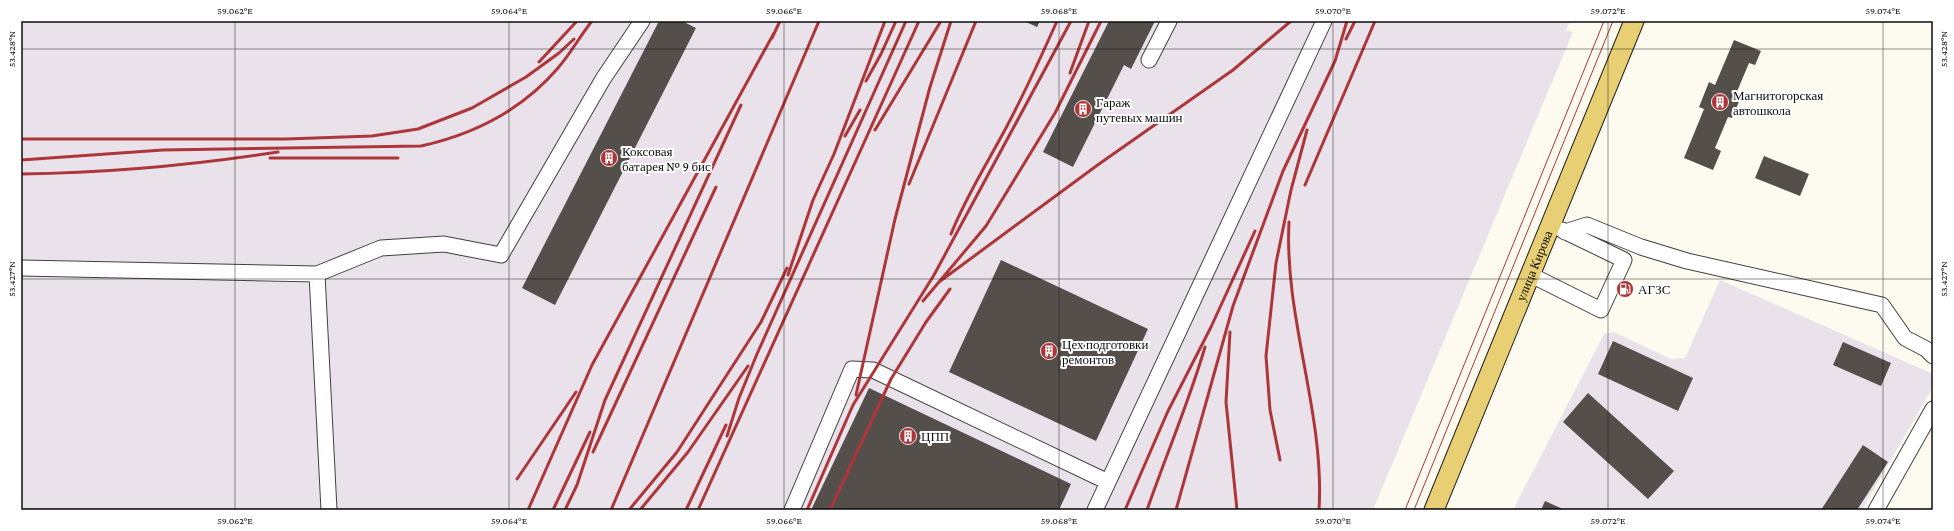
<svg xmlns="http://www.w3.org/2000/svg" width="1954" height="531" font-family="'Crimson Pro',serif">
	<rect width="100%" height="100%" fill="#fdfbef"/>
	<path fill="#eae2eb" d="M 21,21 L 1570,21 L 1566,30 L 1573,32 L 1373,510 L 21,510 Z
		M 1720,280 L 1933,374 L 1933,387 L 1862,510 L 1513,510 L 1604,334 L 1614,332 L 1671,359 L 1685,358 Z"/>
	<path fill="#544f4b" d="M 659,21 L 682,21 L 696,28 L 555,305 L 522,288 Z
		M 1024,21 L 1040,21 L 1037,27 Z
		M 1109,21 L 1155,21 L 1131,69 L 1124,65 L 1073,167 L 1043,152 Z
		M 1734,40 L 1761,51 L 1755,65 L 1749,63 L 1736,94 L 1741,97 L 1732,118 L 1728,117 L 1715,148 L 1721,151 L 1713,170 L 1684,158 L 1704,109 L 1699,107 L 1709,82 L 1715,85 Z
		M 1764,156 L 1809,174 L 1800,196 L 1755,178 Z
		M 1001,260 L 1148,329 L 1096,441 L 949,372 Z
		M 1613,341 L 1693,378 L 1678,411 L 1598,374 Z
		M 1843,342 L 1891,363 L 1881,386 L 1833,365 Z
		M 869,388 L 1071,484 L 1059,510 L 811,510 Z
		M 1588,393 L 1674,471 L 1648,499 L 1563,422 Z
		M 1863,445 L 1888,462 L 1857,510 L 1821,510 Z
		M 1545,501 L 1565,510 L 1541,510 Z"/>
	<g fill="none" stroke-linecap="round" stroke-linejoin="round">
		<g stroke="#404040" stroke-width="17">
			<path id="minor" d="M 1149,60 L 1169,21
				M 1565,232 L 1587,225 L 1641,247 L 1687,261 L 1882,305 L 1905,338 L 1926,349 L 1933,356
				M 21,268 L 317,274 L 381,248 L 444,244 L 501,255 L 603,79 L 642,21
				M 317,274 L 329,510
				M 1531,275 L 1601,310 L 1624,260 L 1562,230
				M 792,510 L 852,369 L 873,370 L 1108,482
				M 1095,510 L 1324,21
				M 1876,510 L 1933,409"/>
		</g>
		<g stroke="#1e1e1e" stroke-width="21">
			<g id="major">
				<path id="s1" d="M 1434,510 L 1634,21"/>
			</g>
		</g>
		<use href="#minor" stroke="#fff" stroke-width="15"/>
		<use href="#major" stroke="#e8cf74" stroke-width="19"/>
		<path stroke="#ac3639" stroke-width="1" d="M 1405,510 L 1604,21
			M 1414,510 L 1613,21"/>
		<path stroke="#ac3639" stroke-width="3" d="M 772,38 L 780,21
			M 1346,39 L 1355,21
			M 539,62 L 577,21
			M 1070,73 L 1089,21
			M 866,81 L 881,54 L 896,21
			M 875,130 L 941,21
			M 845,136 L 860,110
			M 21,139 L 286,139 L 372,136 L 418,129 L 472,108 L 526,77 L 559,53 L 574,39
			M 270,158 L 398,158
			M 21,160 L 163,150 L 421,146 C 475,134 522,110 558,68 C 571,53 580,36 592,21
			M 21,174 C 107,173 194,165 278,152
			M 909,184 L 976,21
			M 1305,185 L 1375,21
			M 1289,222 C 1284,319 1325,413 1319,510
			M 951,234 C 966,196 988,162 1007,126 C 1025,92 1041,57 1057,21
			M 788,275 L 813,200 L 834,154 L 885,21
			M 939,282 L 1099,164 L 1233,70 L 1291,21
			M 923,301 L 986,226 L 1055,113 L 1101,21
			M 1230,332 L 1226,402 L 1237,510
			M 856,395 L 895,219 L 930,87 L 951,21
			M 727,436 L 739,398 L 757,354 L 906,21
			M 593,452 L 716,187
			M 1280,460 L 1270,410 L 1266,356 L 1276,263 L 1291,190 L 1307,130
			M 517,479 L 576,392
			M 528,510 L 592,365 L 774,33
			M 553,510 L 590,432
			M 565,510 L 577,485 L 605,400 L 741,105
			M 611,510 L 819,21
			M 629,510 L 677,452 L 761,322 L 787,268
			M 640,510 L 688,452 L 748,366
			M 686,510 L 726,425
			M 698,510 L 919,21
			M 807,510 L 853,405 L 934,275 L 1071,21
			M 830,510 L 891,379 L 926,322 L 950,289
			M 1125,510 L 1168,411 L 1211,327 L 1255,231
			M 1147,510 C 1166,455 1189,402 1205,347
			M 1176,510 L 1233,306 L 1283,171 L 1335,61 L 1347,21"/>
	</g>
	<path fill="none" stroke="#0d0d0d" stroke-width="1" stroke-opacity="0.45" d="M 235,21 L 235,510M 509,21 L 509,510M 784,21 L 784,510M 1059,21 L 1059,510M 1333,21 L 1333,510M 1608,21 L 1608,510M 1883,21 L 1883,510M 21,49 L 1933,49M 21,279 L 1933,279M 21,509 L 1933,509"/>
	<defs>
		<g id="building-disc" transform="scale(0.9)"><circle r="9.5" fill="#ac3639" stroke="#fff"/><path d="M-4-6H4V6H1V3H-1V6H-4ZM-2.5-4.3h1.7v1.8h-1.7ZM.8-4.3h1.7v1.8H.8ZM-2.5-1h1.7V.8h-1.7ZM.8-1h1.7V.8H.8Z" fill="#fff"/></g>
		<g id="fuel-disc" transform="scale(0.9)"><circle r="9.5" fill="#ac3639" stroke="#fff"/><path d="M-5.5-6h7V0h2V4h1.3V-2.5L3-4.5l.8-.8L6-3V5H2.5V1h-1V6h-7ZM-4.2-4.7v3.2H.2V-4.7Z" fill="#fff"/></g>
	</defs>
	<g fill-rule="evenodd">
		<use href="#building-disc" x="1720" y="102"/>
		<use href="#building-disc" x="1083" y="109"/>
		<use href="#building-disc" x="609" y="158"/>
		<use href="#fuel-disc" x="1625" y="289"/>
		<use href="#building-disc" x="1049" y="351"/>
		<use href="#building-disc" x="908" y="436"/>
	</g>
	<g text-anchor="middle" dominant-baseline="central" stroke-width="4" stroke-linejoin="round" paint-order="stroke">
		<g font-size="13" fill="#0d0d0d" stroke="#fff" text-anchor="start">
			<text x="1733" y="95">Магнитогорская<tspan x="1733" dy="15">автошкола</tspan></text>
			<text x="1096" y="102">Гараж<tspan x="1096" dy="15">путевых машин</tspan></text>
			<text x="622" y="151">Коксовая<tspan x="622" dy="15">батарея № 9 бис</tspan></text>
			<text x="1638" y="289">АГЗС</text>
			<text x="1062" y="344">Цех подготовки<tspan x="1062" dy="15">ремонтов</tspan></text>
			<text x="921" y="436">ЦПП</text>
		</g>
		<g font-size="13" fill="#0d0d0d" stroke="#fff">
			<text stroke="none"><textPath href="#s1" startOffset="264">улица Кирова</textPath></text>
		</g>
	</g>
	<rect width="1954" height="531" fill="none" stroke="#ffffff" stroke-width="44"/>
	<rect x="22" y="22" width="1910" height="487" fill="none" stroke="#0d0d0d" stroke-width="1.5"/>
	<g font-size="10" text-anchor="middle" fill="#0d0d0d">
		<text x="235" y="14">59.062°E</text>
		<text x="509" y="14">59.064°E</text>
		<text x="784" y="14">59.066°E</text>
		<text x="1059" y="14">59.068°E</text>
		<text x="1333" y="14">59.070°E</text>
		<text x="1608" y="14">59.072°E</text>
		<text x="1883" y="14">59.074°E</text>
		<text transform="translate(11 49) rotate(-90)" y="4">53.428°N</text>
		<text transform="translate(1943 49) rotate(-90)" y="4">53.428°N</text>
		<text transform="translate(11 279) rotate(-90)" y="4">53.427°N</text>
		<text transform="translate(1943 279) rotate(-90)" y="4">53.427°N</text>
		<text x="235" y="524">59.062°E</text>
		<text x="509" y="524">59.064°E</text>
		<text x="784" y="524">59.066°E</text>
		<text x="1059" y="524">59.068°E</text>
		<text x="1333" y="524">59.070°E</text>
		<text x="1608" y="524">59.072°E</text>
		<text x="1883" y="524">59.074°E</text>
	</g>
</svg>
